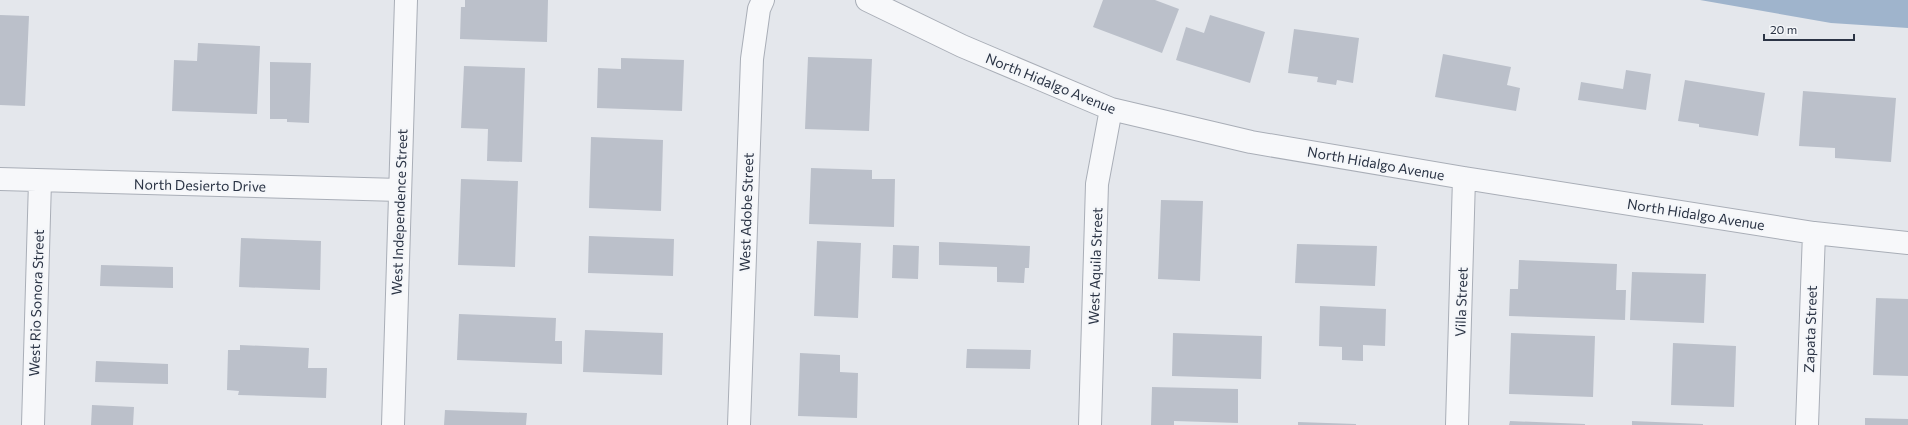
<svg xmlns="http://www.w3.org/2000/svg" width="1908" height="425" font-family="Commissioner,sans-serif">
	<rect width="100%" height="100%" fill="#e4e7ec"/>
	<path fill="#9fb4cc" d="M 1700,0 L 1908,0 L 1908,28 L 1831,23 Z"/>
	<path fill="#bbc0ca" d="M 465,0 L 548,0 L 547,42 L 460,39 L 461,7 L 465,7 Z
		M 1103,0 L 1155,0 L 1179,9 L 1162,53 L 1093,27 Z
		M 0,15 L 29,16 L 25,106 L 0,105 Z
		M 1210,15 L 1265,32 L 1250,83 L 1176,60 L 1186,27 L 1204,33 Z
		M 1294,29 L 1359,38 L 1353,83 L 1337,80 L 1336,85 L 1317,82 L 1318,77 L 1288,73 Z
		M 198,43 L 260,46 L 257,114 L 172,111 L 174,60 L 197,61 Z
		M 1443,54 L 1511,67 L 1507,85 L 1520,88 L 1516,111 L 1435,97 Z
		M 808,57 L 872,59 L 869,131 L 805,129 Z
		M 621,58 L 684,60 L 682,111 L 597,108 L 598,68 L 621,69 Z
		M 270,62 L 311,63 L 309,123 L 287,122 L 287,119 L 270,119 Z
		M 464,66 L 525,68 L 522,162 L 487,161 L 488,129 L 461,128 Z
		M 1626,70 L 1651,74 L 1646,110 L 1578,100 L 1581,82 L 1623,89 Z
		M 1685,80 L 1765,93 L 1758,136 L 1699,127 L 1699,124 L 1678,121 Z
		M 1803,91 L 1896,98 L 1891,162 L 1835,158 L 1835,148 L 1799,146 Z
		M 591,137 L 663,140 L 661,211 L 589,208 Z
		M 811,168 L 872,170 L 872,179 L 895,179 L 894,227 L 809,224 Z
		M 461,179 L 518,181 L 515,267 L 458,265 Z
		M 1161,200 L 1203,201 L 1200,281 L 1158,279 Z
		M 589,236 L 674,239 L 673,276 L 588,273 Z
		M 241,238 L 321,241 L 320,290 L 239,287 Z
		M 817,241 L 861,243 L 858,318 L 814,316 Z
		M 939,242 L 1030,246 L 1029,268 L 1025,268 L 1024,283 L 997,282 L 997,267 L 939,265 Z
		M 1297,244 L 1377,246 L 1375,286 L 1295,283 Z
		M 893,245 L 919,246 L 918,279 L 892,278 Z
		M 1519,260 L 1617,264 L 1616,290 L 1626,290 L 1625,320 L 1509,316 L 1510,289 L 1518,289 Z
		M 101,265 L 173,267 L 173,288 L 100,286 Z
		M 1632,272 L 1706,274 L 1704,323 L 1630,320 Z
		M 1876,298 L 1908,299 L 1908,376 L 1873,375 Z
		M 1320,306 L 1386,309 L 1385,346 L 1363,345 L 1363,361 L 1342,360 L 1342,347 L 1319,346 Z
		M 459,314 L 556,318 L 555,341 L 562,341 L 562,364 L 457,360 Z
		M 585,330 L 663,333 L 662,375 L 583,372 Z
		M 1173,333 L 1262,336 L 1261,379 L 1172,376 Z
		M 1511,333 L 1595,336 L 1593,397 L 1509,394 Z
		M 1673,343 L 1736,346 L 1734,407 L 1671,405 Z
		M 240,345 L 309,348 L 308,368 L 327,368 L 326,398 L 238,395 L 239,391 L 227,390 L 228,350 L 240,350 Z
		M 967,349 L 1031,350 L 1030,369 L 966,368 Z
		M 800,353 L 840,355 L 840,372 L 858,373 L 857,418 L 798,416 Z
		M 96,361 L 168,364 L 168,384 L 95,382 Z
		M 1152,387 L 1238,389 L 1238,423 L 1174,421 L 1174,425 L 1151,425 Z
		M 92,405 L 134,407 L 133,425 L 91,425 Z
		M 445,410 L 527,413 L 526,425 L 444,425 Z
		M 1865,418 L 1908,419 L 1908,425 L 1865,425 Z
		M 1510,421 L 1585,424 L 1585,425 L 1509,425 Z
		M 1632,421 L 1703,424 L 1703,425 L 1632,425 Z
		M 1298,422 L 1356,424 L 1356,425 L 1298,425 Z"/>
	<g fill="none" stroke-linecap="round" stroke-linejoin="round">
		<g stroke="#a9aeb7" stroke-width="24">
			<path id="street" d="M 867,0 L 962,46 L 1111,109 L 1251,142 L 1464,178 L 1814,233 L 1908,243
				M 0,179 L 400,190
				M 33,425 L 40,181
				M 393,425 L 406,0
				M 739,425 L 752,59 L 759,9 L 763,0
				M 1090,425 L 1097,184 L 1111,109
				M 1457,425 L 1464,178
				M 1807,425 L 1814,233"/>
		</g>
		<use href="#street" stroke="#f7f8fa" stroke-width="22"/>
	</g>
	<g text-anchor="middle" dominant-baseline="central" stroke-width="4" stroke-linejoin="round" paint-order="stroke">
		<g font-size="14" fill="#2b3445" stroke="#f4f6f9">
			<text transform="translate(1051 83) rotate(22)">North Hidalgo Avenue</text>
			<text transform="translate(1376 163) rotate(10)">North Hidalgo Avenue</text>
			<text transform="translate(200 185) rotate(1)">North Desierto Drive</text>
			<text transform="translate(399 212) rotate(-88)">West Independence Street</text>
			<text transform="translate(746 212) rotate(-88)">West Adobe Street</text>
			<text transform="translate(1696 214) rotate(9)">North Hidalgo Avenue</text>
			<text transform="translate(1095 266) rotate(-88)">West Aquila Street</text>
			<text transform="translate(1461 302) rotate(-88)">Villa Street</text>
			<text transform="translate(36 303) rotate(-88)">West Rio Sonora Street</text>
			<text transform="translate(1810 329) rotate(-88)">Zapata Street</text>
		</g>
	</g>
	<path d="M1764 34v6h90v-6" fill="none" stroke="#2b3445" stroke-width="2"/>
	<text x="1770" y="34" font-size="12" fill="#2b3445" stroke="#f4f6f9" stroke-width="3" paint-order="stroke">20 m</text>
</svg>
